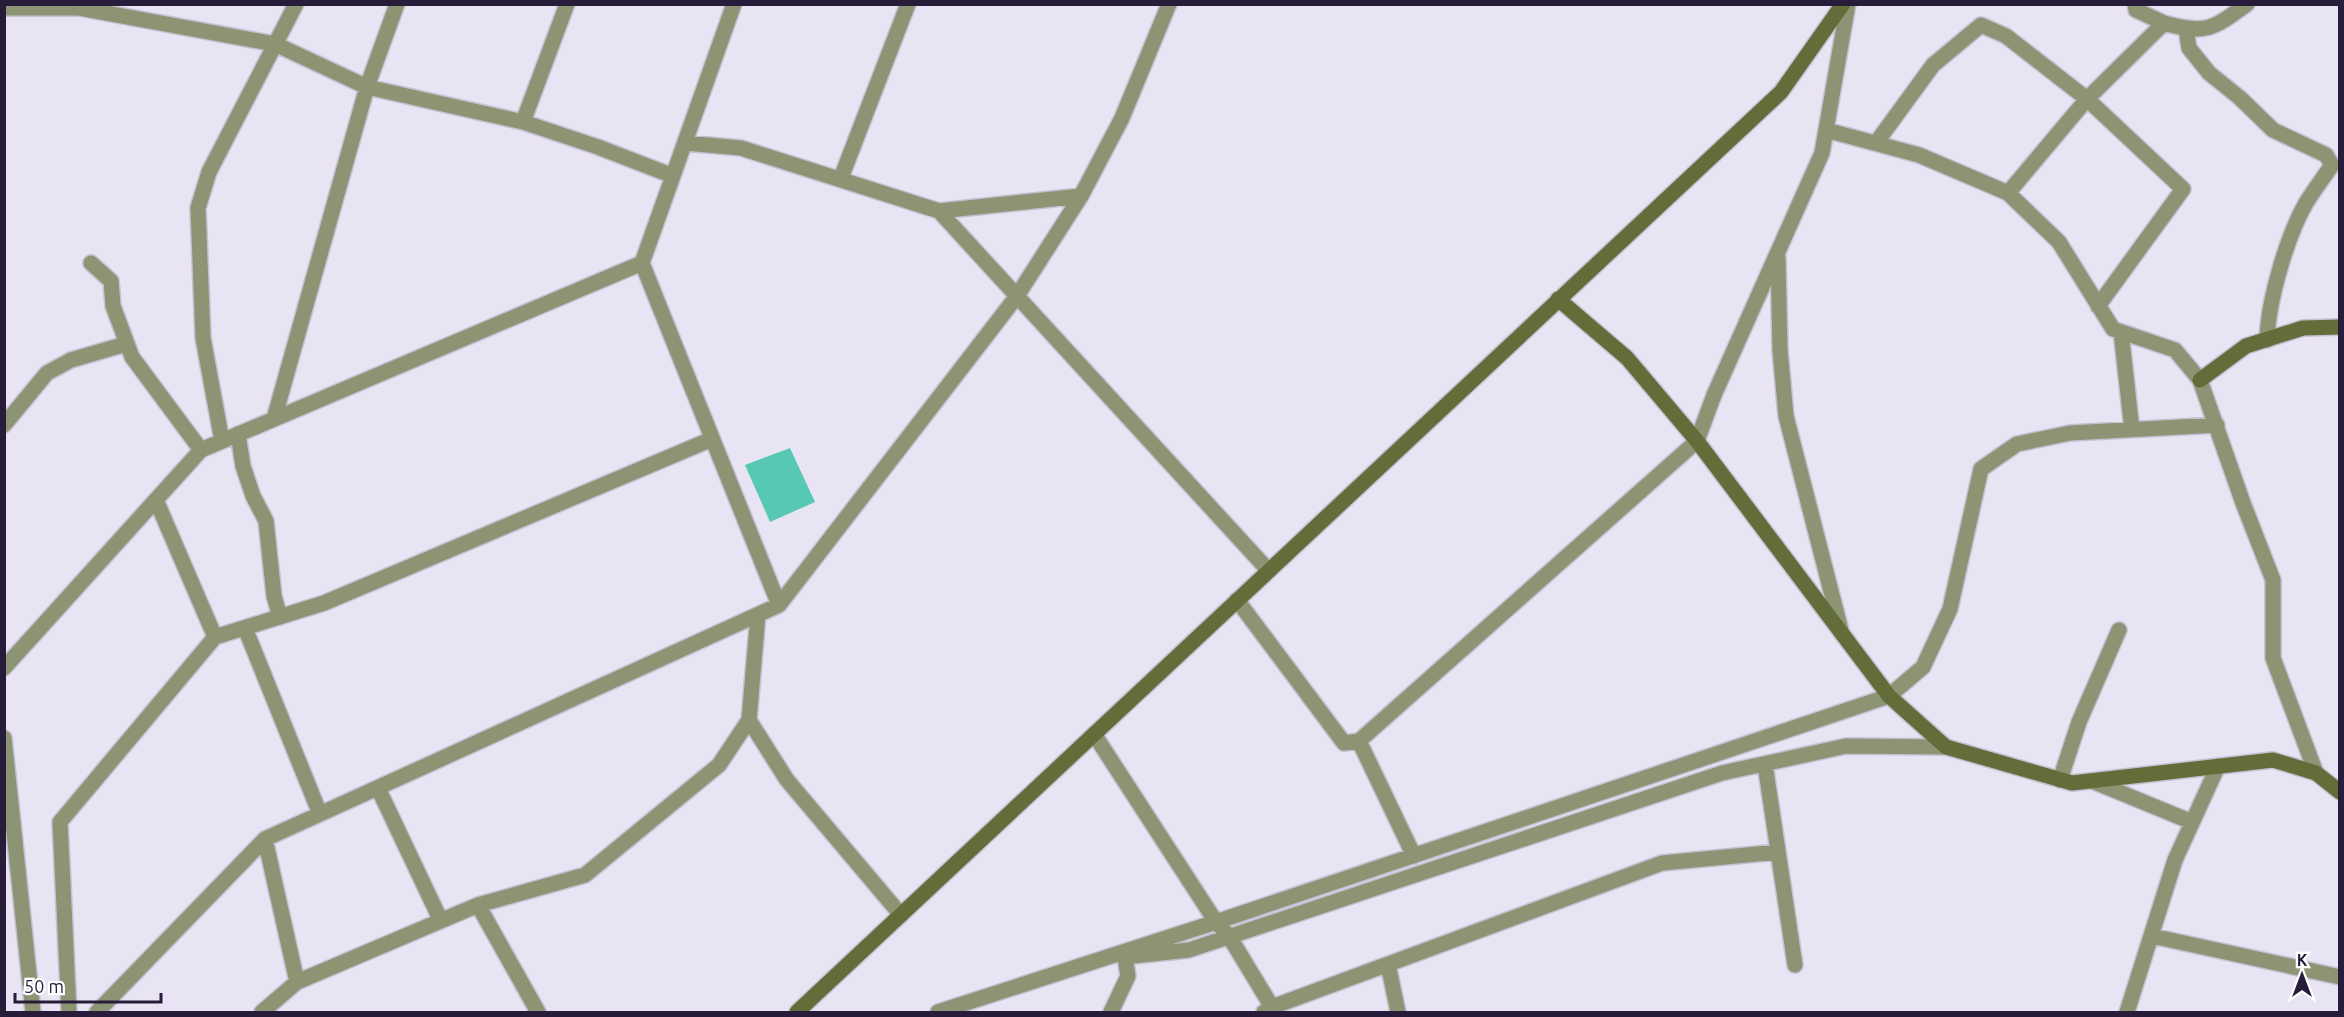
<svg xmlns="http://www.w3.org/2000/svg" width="2344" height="1017" font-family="Ubuntu,sans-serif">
	<rect width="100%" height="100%" fill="#e9e4f4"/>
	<path fill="#57c9b3" d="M 790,448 L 815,502 L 770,522 L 745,465 Z"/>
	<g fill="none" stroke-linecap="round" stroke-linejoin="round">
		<g stroke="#c6c0d3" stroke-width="18">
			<path id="street" d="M 734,4 L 642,263 L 779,605
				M 4,8 L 79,8 L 275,44 L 367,87 L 523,122 L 598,147 L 673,176
				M 2164,23 C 2205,35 2213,29 2247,4
				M 2186,29 L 2189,48 L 2209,73 L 2240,98 L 2273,130 L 2326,155 L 2332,165 C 2324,177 2314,190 2306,203 C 2287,236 2268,301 2267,340
				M 523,122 L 567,4
				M 1826,130 L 1919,155 L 2008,193 L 2059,242 L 2113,329 L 2175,350 L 2200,380 L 2243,503 L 2273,580 L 2273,658 L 2316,773
				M 685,143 L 741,148 L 939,211 L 1268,570
				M 1876,143 L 1933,65 L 1981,25 L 2006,36 L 2087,99 L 2183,189 L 2098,306
				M 841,178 L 908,4
				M 2008,193 L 2087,99 L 2164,23 L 2136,10 L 2135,4
				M 939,211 L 1081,196
				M 1778,258 L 1780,350 L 1786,416 L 1842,634
				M 91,263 L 111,281 L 113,306 L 132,357 L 201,450
				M 2121,332 L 2132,430
				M 274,419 L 367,87 L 397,4
				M 4,425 L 47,373 L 71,360 L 126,344
				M 238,434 L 243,466 L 253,496 L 266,521 L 274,596 L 280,617
				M 222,441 L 203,338 L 198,208 L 209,172 L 296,4
				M 156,500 L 215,637
				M 1237,600 L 1344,743 L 1359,741
				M 245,628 L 320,814
				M 4,668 L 201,450 L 642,263
				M 749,720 L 787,780 L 901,915
				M 1094,734 L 1216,922 L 1229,936 L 1272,1007
				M 4,738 L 33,1012
				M 1765,764 L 1795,965
				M 2060,780 L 2079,722 L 2119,630
				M 2092,781 L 2192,822
				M 378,788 L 441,921
				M 265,839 L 297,982
				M 1414,856 L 1359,741 L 1697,441 L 1714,395 L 1822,153 L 1848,4
				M 478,905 L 538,1012
				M 2152,936 L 2340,977
				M 1133,956 L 1189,950 L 1722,773 L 1846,746 L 1946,747
				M 1388,964 L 1398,1012
				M 69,1012 L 60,822 L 215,637 L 324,603 L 712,439
				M 97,1012 L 265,839 L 779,605 L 1017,296 L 1081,196 L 1122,118 L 1169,4
				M 262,1012 L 297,982 L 478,905 L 585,875 L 719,765 L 749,720 L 758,615
				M 938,1012 L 1216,922 L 1889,696 L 1923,667 L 1950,609 L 1981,469 L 2017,444 L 2070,433 L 2217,425
				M 1111,1012 L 1128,976 L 1125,957
				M 1264,1012 L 1272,1007 L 1662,863 L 1778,852
				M 2127,1012 L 2175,860 L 2218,766"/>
		</g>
		<g stroke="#c6c0d3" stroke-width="18">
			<path id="secondary" d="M 1558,299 L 1627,358 L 1697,441 L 1889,696 L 1946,747 L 2072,783 L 2273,760 L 2316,773 L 2340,792
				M 2200,380 L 2246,346 L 2303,328 L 2340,327
				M 797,1012 L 1781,92 L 1843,4"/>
		</g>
		<use href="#street" stroke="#8c9473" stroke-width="15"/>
		<use href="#secondary" stroke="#626d3a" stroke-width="15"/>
	</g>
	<rect width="2344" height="1017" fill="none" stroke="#271d3a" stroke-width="12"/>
	<g transform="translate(2302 975)" stroke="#ffffff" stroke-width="4.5" paint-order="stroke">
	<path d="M0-4.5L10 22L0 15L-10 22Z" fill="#271d3a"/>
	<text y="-9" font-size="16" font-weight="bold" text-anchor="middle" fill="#271d3a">K</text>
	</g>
	<path d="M15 993v9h146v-9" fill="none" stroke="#271d3a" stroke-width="3"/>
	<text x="24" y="993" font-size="18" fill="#271d3a" stroke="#ffffff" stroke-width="4.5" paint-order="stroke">50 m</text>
</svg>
